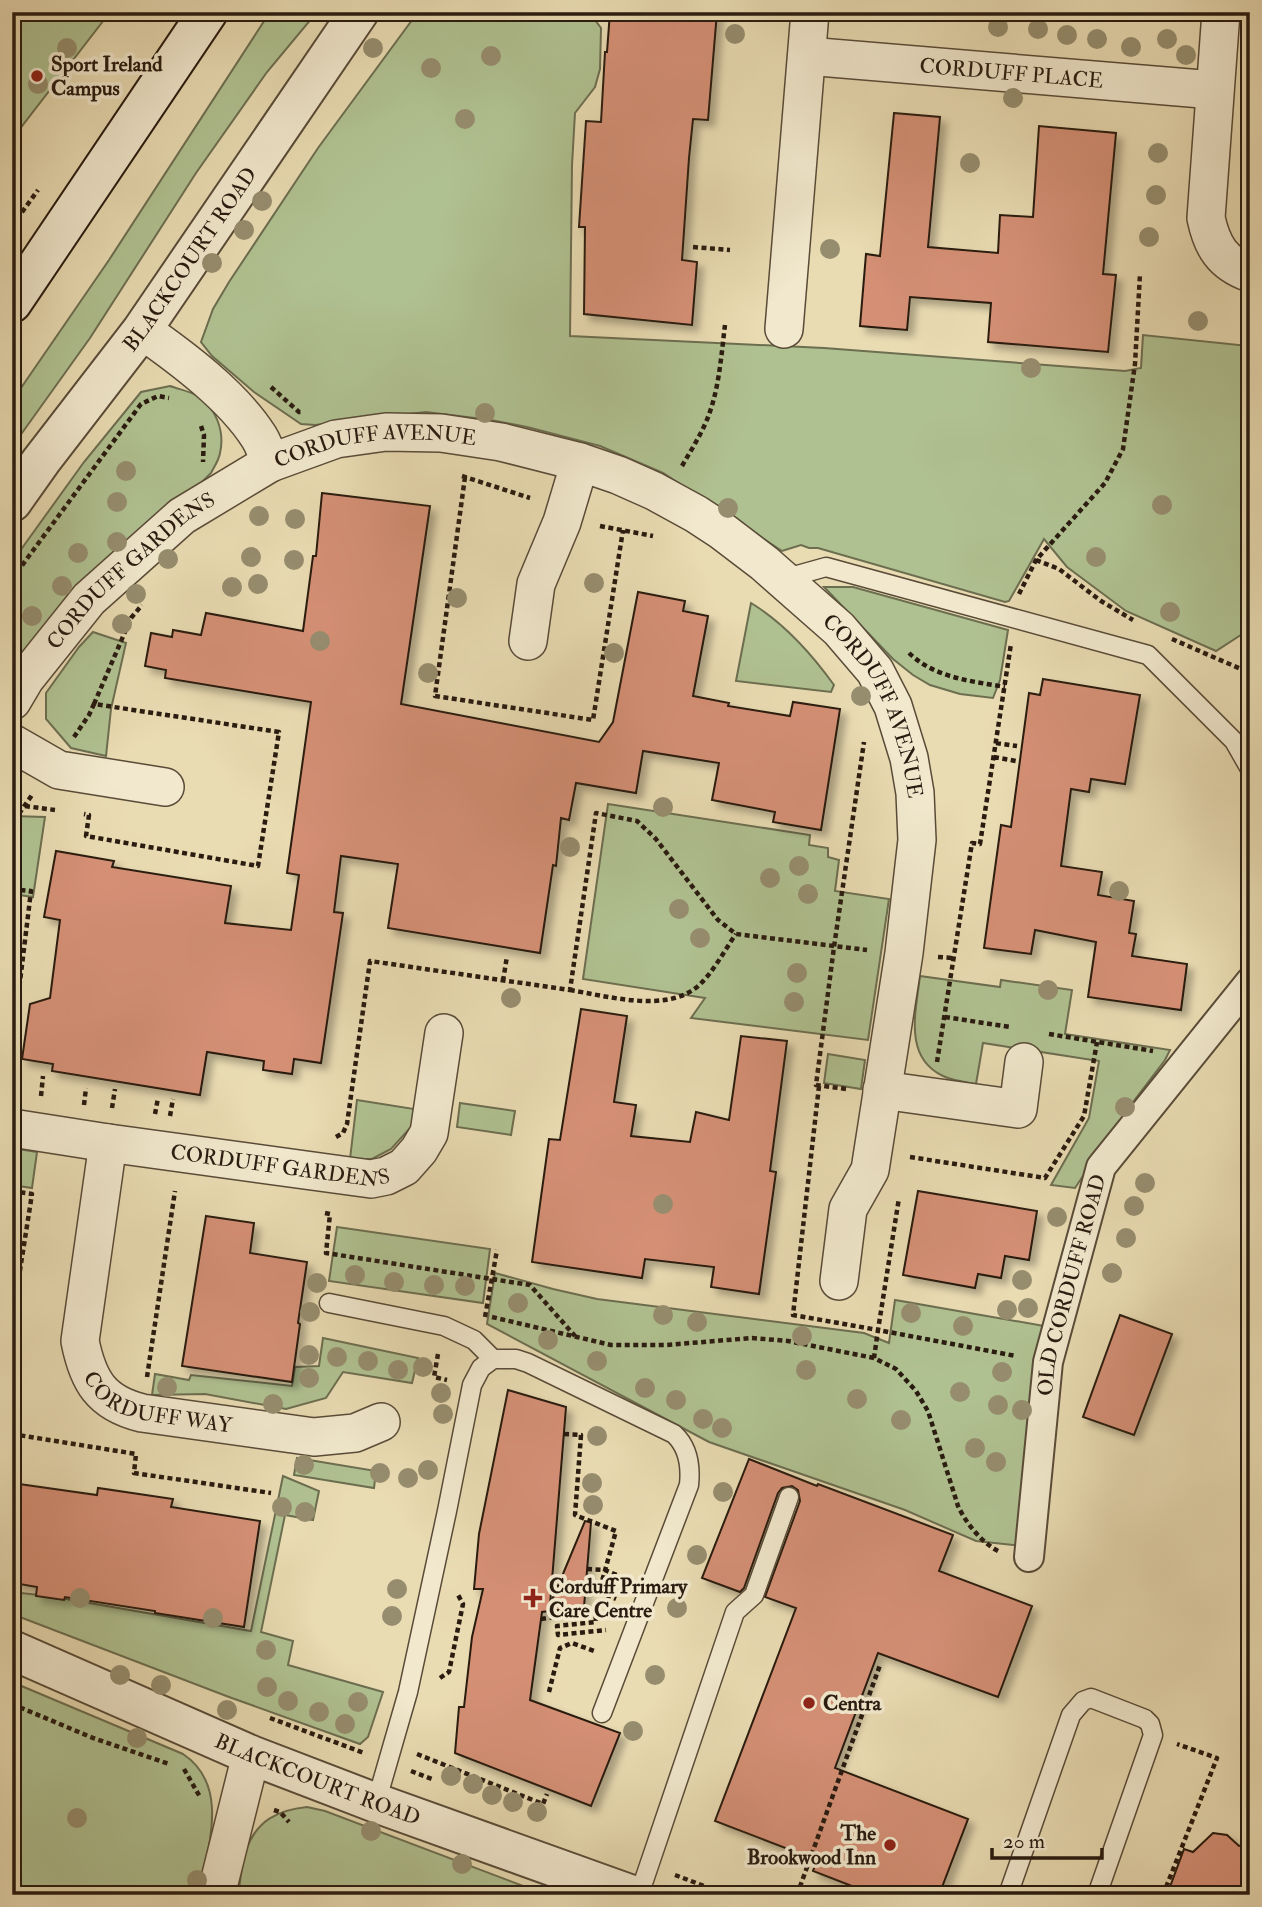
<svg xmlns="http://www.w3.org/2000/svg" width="1262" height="1907" font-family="'IM FELL Double Pica',serif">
	<defs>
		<filter id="shadow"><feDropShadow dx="6" dy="6" stdDeviation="3.5" flood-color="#0004"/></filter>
	</defs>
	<rect width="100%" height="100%" fill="#e9dbb2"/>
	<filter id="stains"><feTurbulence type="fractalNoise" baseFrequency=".00286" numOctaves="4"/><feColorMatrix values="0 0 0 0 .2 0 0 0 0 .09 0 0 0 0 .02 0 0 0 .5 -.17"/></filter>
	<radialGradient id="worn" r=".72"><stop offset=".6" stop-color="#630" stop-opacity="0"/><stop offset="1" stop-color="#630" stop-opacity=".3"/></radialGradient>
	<path fill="#b0c191" stroke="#6c6e50" stroke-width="2" d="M 12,12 L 110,12 L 12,139 Z
		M 270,12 L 317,12 L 267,72 L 196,173 L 90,338 L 12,447 L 12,401 L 109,260 Z
		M 418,12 L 589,12 L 601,28 L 600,69 L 595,87 L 575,113 L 572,165 L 570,336 L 824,348 L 1125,371 L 1141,368 L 1143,335 L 1248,346 L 1250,336 L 1250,629 L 1216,651 L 1126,611 L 1067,567 L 1044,539 L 1009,601 L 1005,602 L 818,548 L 809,548 L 801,545 L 782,551 L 663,473 L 600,446 L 527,427 L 491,420 L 426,412 L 315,425 L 301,424 L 254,392 L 212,356 L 201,342 L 213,309 L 229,282 L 318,148 Z
		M 170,386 C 178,389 188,391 196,395 C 216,406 225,432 220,453 C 219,460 214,467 211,473 L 12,670 L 12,562 L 84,462 L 141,392 Z
		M 824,587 L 853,587 L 1008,630 L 1000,680 L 993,698 L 960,694 L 930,685 L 913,675 L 893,659 Z
		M 751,603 C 784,623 811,653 834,685 L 831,692 L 736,681 Z
		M 93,632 L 126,643 L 111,709 L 106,756 L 71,748 L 46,719 L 46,693 L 79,647 Z
		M 608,804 L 810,835 L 809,845 L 828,848 L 828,857 L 839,860 L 835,891 L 889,899 L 868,1040 L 691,1018 L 705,998 L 583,979 Z
		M 12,816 L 45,817 L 33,897 L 12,894 Z
		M 920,976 L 1000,987 L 1001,980 L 1072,990 L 1065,1034 L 1170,1050 L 1165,1060 L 1130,1106 L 1075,1188 L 1051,1185 L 1089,1118 L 1099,1061 L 983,1043 L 976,1084 C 965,1082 954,1081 943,1076 C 903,1057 916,1011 920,976 Z
		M 828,1054 L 865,1060 L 861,1089 L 824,1083 Z
		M 357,1100 L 414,1109 L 412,1126 L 391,1149 L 372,1159 L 350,1159 Z
		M 460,1103 L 515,1111 L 511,1135 L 457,1127 Z
		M 12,1148 L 37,1152 L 32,1188 L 12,1185 Z
		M 337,1227 L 490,1249 L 483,1303 L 329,1281 Z
		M 495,1273 L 553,1289 L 597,1299 L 864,1333 L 889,1343 L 895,1300 L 1050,1327 L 1022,1546 L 976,1541 L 905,1510 L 709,1442 L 487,1324 Z
		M 323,1338 L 418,1358 L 412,1383 L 343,1372 L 326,1398 L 286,1409 L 205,1394 L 152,1395 L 155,1374 L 189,1380 L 191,1375 L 292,1386 L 295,1367 L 319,1366 Z
		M 297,1458 L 376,1471 L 374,1488 L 294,1475 Z
		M 283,1476 L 319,1491 L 313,1520 L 285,1515 L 261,1632 L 293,1641 L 288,1665 L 383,1692 L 368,1737 L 360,1744 L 229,1697 L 12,1614 L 12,1592 L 49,1596 L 251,1631 Z
		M 12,1682 L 183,1754 C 231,1786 207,1849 199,1895 L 12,1895 Z
		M 307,1807 L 325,1811 L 547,1895 L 292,1895 L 239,1889 C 241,1876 242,1861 246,1850 C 257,1820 278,1810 307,1807 Z"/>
	<path fill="#d48f74" stroke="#291b10" stroke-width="2" filter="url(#shadow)" d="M 610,12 L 717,12 L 708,120 L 693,119 L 689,158 L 682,260 L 697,262 L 692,325 L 584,314 L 585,227 L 579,227 L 586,121 L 601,122 L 605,52 L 607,52 Z
		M 894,113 L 940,117 L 928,247 L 998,253 L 1000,215 L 1033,217 L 1039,126 L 1116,133 L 1103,274 L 1116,275 L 1108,352 L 988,342 L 991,303 L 910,297 L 907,330 L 860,326 L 866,254 L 880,256 Z
		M 322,493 L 430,506 L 401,704 L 599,742 L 613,722 L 638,592 L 685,601 L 683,611 L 708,616 L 693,696 L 729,703 L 728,706 L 790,716 L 793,702 L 840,709 L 821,830 L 773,822 L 775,812 L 712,800 L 719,763 L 643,751 L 636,793 L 576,783 L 569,820 L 561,818 L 556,866 L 553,865 L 540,953 L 388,928 L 398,864 L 341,856 L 334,912 L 343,913 L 321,1063 L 294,1059 L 292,1074 L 263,1070 L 264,1061 L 207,1052 L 200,1095 L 52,1071 L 53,1064 L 22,1059 L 30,1004 L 50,998 L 60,920 L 44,917 L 56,851 L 114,861 L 112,867 L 231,886 L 225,923 L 291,930 L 299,875 L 287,873 L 311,702 L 165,678 L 166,670 L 145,666 L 151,633 L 172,637 L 173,630 L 201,635 L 206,613 L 303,631 L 313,556 L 316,556 Z
		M 1043,679 L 1140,695 L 1125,784 L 1091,779 L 1089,792 L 1071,789 L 1061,866 L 1102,872 L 1098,895 L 1134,901 L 1129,933 L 1136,934 L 1132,956 L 1187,964 L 1181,1010 L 1088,997 L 1096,942 L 1035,930 L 1031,954 L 984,948 L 1001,825 L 1011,827 L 1029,693 L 1040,695 Z
		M 581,1009 L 627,1016 L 614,1102 L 636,1105 L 631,1136 L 690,1142 L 696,1112 L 729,1120 L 741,1036 L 787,1041 L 770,1171 L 776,1172 L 759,1294 L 711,1287 L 714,1267 L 645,1259 L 642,1278 L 532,1262 L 549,1139 L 560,1140 Z
		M 918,1191 L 1037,1211 L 1029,1260 L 1005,1256 L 1001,1278 L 978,1274 L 975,1288 L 903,1275 Z
		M 206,1216 L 254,1223 L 250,1253 L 307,1262 L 298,1323 L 300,1324 L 292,1382 L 182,1366 Z
		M 1120,1315 L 1172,1334 L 1134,1435 L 1083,1417 Z
		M 508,1390 L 566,1407 L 550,1605 L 585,1521 L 591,1522 L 584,1607 L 542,1612 L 530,1700 L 620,1733 L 591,1806 L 455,1753 L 459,1707 L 464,1707 L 472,1637 L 483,1589 L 474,1589 L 479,1534 Z
		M 749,1459 L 817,1486 L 818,1484 L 953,1535 L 939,1571 L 1032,1606 L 998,1697 L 878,1653 L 835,1768 L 968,1819 L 939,1895 L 875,1895 L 813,1871 L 817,1860 L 715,1821 L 796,1608 L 765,1597 L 800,1501 L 798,1490 L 792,1486 L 782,1488 L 778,1493 L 744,1588 L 740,1592 L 702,1578 Z
		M 12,1483 L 97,1495 L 98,1488 L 173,1499 L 171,1507 L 260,1521 L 244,1627 L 155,1613 L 155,1611 L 65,1597 L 64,1600 L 36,1596 L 37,1587 L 14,1583 L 21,1534 L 12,1532 Z
		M 1213,1833 L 1227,1835 L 1239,1846 L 1250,1843 L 1250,1895 L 1167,1895 L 1184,1849 L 1193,1852 Z"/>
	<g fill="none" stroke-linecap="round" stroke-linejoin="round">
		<g stroke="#594b38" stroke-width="21">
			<path id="service" d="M 783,579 L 826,567 L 1148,655 L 1234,741 L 1250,769
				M 329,1303 L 444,1326 L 474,1340 L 493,1359 L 516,1359 L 528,1363 L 674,1434 C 688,1447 691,1466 689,1485 L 602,1713
				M 376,1803 L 408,1692 L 447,1511 L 472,1385 L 481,1368 L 493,1359
				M 639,1895 L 735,1612 L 754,1595 L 789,1497
				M 1008,1895 L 1071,1715 L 1083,1701 L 1091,1698 L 1145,1719 L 1150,1724 L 1153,1735 L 1097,1895"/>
		</g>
		<g stroke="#594b38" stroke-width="32">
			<g id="pedestrian">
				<path id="s1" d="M 1029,1557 L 1048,1362 L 1101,1167 L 1250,982"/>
			</g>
		</g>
		<g stroke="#594b38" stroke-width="40">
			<g id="minor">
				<path d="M 1221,12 L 1206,218 C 1212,246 1222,263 1250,273"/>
				<path id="s2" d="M 807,56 L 1214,90"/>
				<path d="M 784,329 L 810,12"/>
				<path id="s3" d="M 142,330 C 182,358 233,396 259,437 C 264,445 267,454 270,463 L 336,439 L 386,432 L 441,433 L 501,442 L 580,462 L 618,475 L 654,491 L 696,514 L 722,531 L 764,563 L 839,629 L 875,671 L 893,706 L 909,758 L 915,793 L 917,840 L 904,953 L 870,1170 L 848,1209 L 839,1281"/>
				<path d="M 528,641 L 536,584 L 562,522 L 580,462"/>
				<path id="s4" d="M 12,701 L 25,679 L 89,599 L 182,516 L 270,463"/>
				<path d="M 12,743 L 59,770 L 165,787"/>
				<path d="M 882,1090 L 1018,1109 L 1024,1062"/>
				<path id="s5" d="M 12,1128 L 108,1143 L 371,1179 L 386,1176 L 404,1167 L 419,1150 L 429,1133 L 444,1033"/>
				<path id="s6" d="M 108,1143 L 80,1341 C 88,1381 101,1403 142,1413 L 314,1437 L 355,1433 L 381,1422"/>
				<path d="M 216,1895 L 251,1755"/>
			</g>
		</g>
		<g stroke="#594b38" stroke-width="42">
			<g id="tertiary">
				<path id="s7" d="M 12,502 L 41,461 L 142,330 L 359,12"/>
				<path id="s8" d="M 12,1650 L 251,1755 L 376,1803 L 632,1895"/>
			</g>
		</g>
		<g stroke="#291b10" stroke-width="42">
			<path id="secondary" d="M 12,303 L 208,12"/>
		</g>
		<path stroke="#291b10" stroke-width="4.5" stroke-dasharray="5 3.5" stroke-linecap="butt" d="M 12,226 L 38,190
			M 693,247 L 730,250
			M 271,387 L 299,412 L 302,412
			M 201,426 L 204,435 L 203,462
			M 682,466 C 690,452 699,438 706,422 C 719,392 721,357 725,325
			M 462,476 L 530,498
			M 465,477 L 435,696 L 593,720 L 623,530
			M 600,526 L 653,536
			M 1036,560 L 1059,569 L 1101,601 L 1133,620
			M 12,579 L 141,404 L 158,396 L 169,398
			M 1019,594 L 1036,560 L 1105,483 L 1123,449 L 1135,364 L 1140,274
			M 1172,639 L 1250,673
			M 909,653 C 935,678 971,681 1005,687
			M 94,704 L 131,618 L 142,605
			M 74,737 L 89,715 L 94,704 L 279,732 L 258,866 L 86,836 L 89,815 L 84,814
			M 996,743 L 1017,746
			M 994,757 L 1016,761
			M 25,806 L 55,810
			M 12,838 L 16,818 L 32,795
			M 12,889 L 31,891 L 18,998 L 12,998
			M 938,957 L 953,958
			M 503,981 L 507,956
			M 570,990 C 607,996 665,1013 697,987 C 713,973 724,951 736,934
			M 945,1017 L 1010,1027
			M 1049,1034 L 1153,1051
			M 937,1062 L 972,843 L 980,844 L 1011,644
			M 819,1086 L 793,1315 L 878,1330 L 899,1198
			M 846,1089 L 816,1085 L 834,947 L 864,742
			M 41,1096 L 43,1076
			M 84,1105 L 86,1088
			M 112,1108 L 115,1089
			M 155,1114 L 158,1098
			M 170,1116 L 173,1099
			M 336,1137 L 343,1133 L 347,1124 L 370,961 L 570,990 L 596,813 L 637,821 L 656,839 L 718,920 L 736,934 L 867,950
			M 910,1157 L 1045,1178 L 1084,1116 L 1097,1042
			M 12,1191 L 32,1194 L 12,1321
			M 325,1213 L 330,1214 L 326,1253 L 530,1285 L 575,1336
			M 485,1317 L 497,1250
			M 492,1317 L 611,1345 L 666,1345 L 752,1338 L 788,1341 L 874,1358
			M 438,1354 L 434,1377 L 447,1380
			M 147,1377 L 175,1191
			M 12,1434 L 136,1454 L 134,1473 L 271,1493
			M 564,1434 L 581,1435 L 575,1515 L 616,1531 L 599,1592 L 616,1599
			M 998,1551 C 981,1542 966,1523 958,1506 L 928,1411 L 916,1391 L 896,1369 L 874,1358 L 878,1330 L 1016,1356
			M 587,1569 L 605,1570 L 626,1579
			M 541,1619 L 595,1611 L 596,1622 L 557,1626 L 558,1635 L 606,1630
			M 440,1678 L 449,1672 L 463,1604 L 457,1593
			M 549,1692 L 560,1648 L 572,1643 L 597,1652
			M 12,1704 L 93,1738 L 169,1764
			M 270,1718 L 364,1753
			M 417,1754 L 543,1804 L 547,1794
			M 184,1769 L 200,1797
			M 411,1771 L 432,1779
			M 274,1810 L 280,1812 L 289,1822
			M 675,1875 L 728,1895
			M 797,1895 L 880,1665
			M 1163,1895 L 1217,1758 L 1177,1744"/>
		<use href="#service" stroke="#f1e8cd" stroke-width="18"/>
		<use href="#pedestrian" stroke="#f1e8cd" stroke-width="28"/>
		<use href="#minor" stroke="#f1e8cd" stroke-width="37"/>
		<use href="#tertiary" stroke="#f1e8cd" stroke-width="38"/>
		<use href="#secondary" stroke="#f1e8cd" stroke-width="38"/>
	</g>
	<g fill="#968d6e">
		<circle cx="998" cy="27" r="10"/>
		<circle cx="1038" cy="29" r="10"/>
		<circle cx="735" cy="34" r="10"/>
		<circle cx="1067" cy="35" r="10"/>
		<circle cx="1097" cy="39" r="10"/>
		<circle cx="1167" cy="39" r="10"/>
		<circle cx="1131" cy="47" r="10"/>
		<circle cx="67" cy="48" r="10"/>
		<circle cx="373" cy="48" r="10"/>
		<circle cx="1186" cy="55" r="10"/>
		<circle cx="491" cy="56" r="10"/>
		<circle cx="431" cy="68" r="10"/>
		<circle cx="38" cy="84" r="10"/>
		<circle cx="1013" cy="98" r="10"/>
		<circle cx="465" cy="119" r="10"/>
		<circle cx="1158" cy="153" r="10"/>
		<circle cx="970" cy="163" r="10"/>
		<circle cx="1156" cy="195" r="10"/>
		<circle cx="262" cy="201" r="10"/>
		<circle cx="244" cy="230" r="10"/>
		<circle cx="1149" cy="237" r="10"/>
		<circle cx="830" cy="249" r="10"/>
		<circle cx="212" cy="263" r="10"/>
		<circle cx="1198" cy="321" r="10"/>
		<circle cx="1031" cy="368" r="10"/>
		<circle cx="485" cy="413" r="10"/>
		<circle cx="126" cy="471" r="10"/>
		<circle cx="117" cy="502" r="10"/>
		<circle cx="1162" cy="505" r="10"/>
		<circle cx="728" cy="508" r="10"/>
		<circle cx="259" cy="516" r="10"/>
		<circle cx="295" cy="519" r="10"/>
		<circle cx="117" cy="542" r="10"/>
		<circle cx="78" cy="553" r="10"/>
		<circle cx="251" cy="557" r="10"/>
		<circle cx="1096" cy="557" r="10"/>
		<circle cx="168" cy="559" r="10"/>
		<circle cx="294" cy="560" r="10"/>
		<circle cx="594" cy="583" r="10"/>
		<circle cx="258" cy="584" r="10"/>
		<circle cx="62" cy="586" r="10"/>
		<circle cx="232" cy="587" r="10"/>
		<circle cx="136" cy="594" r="10"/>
		<circle cx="457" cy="598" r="10"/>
		<circle cx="1170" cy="612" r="10"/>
		<circle cx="32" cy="616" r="10"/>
		<circle cx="122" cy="624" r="10"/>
		<circle cx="320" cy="641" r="10"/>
		<circle cx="614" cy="653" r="10"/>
		<circle cx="428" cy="673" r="10"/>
		<circle cx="861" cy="696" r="10"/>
		<circle cx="663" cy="807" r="10"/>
		<circle cx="570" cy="847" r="10"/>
		<circle cx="799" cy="866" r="10"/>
		<circle cx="770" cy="878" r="10"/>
		<circle cx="1119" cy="891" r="10"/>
		<circle cx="808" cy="894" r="10"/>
		<circle cx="679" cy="909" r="10"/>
		<circle cx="700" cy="938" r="10"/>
		<circle cx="797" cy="973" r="10"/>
		<circle cx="1048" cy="990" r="10"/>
		<circle cx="511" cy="998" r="10"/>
		<circle cx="794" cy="1002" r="10"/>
		<circle cx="1125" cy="1107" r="10"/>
		<circle cx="1145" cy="1183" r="10"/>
		<circle cx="663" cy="1204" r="10"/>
		<circle cx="1134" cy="1206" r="10"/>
		<circle cx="1057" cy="1217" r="10"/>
		<circle cx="1126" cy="1238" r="10"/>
		<circle cx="1112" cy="1273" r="10"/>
		<circle cx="355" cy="1275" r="10"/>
		<circle cx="1022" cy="1280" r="10"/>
		<circle cx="394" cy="1282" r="10"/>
		<circle cx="317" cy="1283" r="10"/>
		<circle cx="434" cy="1285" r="10"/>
		<circle cx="465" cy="1286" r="10"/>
		<circle cx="518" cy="1303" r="10"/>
		<circle cx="1028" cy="1308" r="10"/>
		<circle cx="1007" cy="1310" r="10"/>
		<circle cx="310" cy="1312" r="10"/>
		<circle cx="911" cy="1313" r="10"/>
		<circle cx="663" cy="1315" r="10"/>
		<circle cx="697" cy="1322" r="10"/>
		<circle cx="963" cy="1326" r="10"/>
		<circle cx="802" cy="1336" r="10"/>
		<circle cx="548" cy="1340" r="10"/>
		<circle cx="309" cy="1355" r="10"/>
		<circle cx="337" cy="1357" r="10"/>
		<circle cx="368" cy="1361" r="10"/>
		<circle cx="597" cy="1361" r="10"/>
		<circle cx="423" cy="1367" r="10"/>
		<circle cx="398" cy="1370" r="10"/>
		<circle cx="806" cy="1370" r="10"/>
		<circle cx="1002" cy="1372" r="10"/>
		<circle cx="309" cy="1378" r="10"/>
		<circle cx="167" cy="1387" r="10"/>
		<circle cx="645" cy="1388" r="10"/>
		<circle cx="960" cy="1392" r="10"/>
		<circle cx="441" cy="1393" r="10"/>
		<circle cx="857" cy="1399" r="10"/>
		<circle cx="676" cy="1400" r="10"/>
		<circle cx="273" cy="1404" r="10"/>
		<circle cx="998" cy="1405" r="10"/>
		<circle cx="1022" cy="1410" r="10"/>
		<circle cx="443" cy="1414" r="10"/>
		<circle cx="703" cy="1419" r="10"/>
		<circle cx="901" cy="1420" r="10"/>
		<circle cx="722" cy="1428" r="10"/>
		<circle cx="597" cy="1436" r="10"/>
		<circle cx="975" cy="1448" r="10"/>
		<circle cx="996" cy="1462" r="10"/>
		<circle cx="304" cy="1465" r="10"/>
		<circle cx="428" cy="1470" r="10"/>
		<circle cx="380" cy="1473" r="10"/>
		<circle cx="408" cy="1478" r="10"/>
		<circle cx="592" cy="1483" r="10"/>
		<circle cx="723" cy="1492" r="10"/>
		<circle cx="593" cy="1505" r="10"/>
		<circle cx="282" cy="1507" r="10"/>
		<circle cx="305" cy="1512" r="10"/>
		<circle cx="697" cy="1555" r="10"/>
		<circle cx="397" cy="1589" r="10"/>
		<circle cx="80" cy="1598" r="10"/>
		<circle cx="677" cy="1608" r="10"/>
		<circle cx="392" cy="1616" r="10"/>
		<circle cx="213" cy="1618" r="10"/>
		<circle cx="266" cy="1650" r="10"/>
		<circle cx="120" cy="1675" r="10"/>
		<circle cx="655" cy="1675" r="10"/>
		<circle cx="161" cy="1685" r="10"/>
		<circle cx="267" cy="1687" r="10"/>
		<circle cx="288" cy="1701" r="10"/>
		<circle cx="358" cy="1702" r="10"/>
		<circle cx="227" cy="1710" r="10"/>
		<circle cx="319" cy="1712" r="10"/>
		<circle cx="345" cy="1724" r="10"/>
		<circle cx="633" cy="1731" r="10"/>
		<circle cx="137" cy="1738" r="10"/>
		<circle cx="451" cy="1776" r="10"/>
		<circle cx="473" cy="1784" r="10"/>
		<circle cx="492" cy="1795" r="10"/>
		<circle cx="513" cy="1802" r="10"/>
		<circle cx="537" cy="1812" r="10"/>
		<circle cx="77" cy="1818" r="10"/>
		<circle cx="371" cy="1831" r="10"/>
		<circle cx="462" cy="1864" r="10"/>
		<circle cx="197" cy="1880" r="10"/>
	</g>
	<g fill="#8f2418" stroke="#f1e8cd" stroke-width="2.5">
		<circle cx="37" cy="76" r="7"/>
		<path d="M529.5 1587.5h7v7h7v7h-7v7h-7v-7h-7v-7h7z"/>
		<circle cx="809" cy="1703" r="7"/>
		<circle cx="890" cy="1845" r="7"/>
	</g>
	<g text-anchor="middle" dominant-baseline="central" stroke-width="7" stroke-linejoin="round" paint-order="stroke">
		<g font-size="21" font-weight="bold" fill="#291b10" stroke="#f1e8cd" text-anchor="start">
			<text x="51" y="64">Sport Ireland<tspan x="51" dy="24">Campus</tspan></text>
			<text x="549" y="1586">Corduff Primary<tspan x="549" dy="24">Care Centre</tspan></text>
			<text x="823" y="1703">Centra</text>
			<text x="876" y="1833" text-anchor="end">The<tspan x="876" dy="24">Brookwood Inn</tspan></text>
		</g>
		<g font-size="21" fill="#291b10" stroke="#f1e8cd">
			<text stroke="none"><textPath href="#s2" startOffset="205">CORDUFF PLACE</textPath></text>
			<text stroke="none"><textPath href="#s7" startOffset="301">BLACKCOURT ROAD</textPath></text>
			<text stroke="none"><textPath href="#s3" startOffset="296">CORDUFF AVENUE</textPath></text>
			<text stroke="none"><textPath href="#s4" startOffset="178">CORDUFF GARDENS</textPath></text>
			<text stroke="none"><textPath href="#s3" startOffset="903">CORDUFF AVENUE</textPath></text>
			<text stroke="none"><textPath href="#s5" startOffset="271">CORDUFF GARDENS</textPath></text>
			<text stroke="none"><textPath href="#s1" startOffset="276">OLD CORDUFF ROAD</textPath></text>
			<text stroke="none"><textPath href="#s6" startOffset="313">CORDUFF WAY</textPath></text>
			<text stroke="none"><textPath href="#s8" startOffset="332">BLACKCOURT ROAD</textPath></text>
		</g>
	</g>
	<rect width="1262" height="1907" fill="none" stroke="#e9dbb2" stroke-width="42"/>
	<rect x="14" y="14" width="1234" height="1879" fill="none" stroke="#291b10" stroke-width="3.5"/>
	<rect x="21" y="21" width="1220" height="1865" fill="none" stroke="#291b10" stroke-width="2"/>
	<path d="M992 1848v10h110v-10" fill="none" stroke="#291b10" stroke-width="3.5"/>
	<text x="1003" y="1848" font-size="21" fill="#291b10" stroke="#f1e8cd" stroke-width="5" paint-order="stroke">20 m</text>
	<rect width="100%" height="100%" filter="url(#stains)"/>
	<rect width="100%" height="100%" fill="url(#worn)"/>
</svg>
